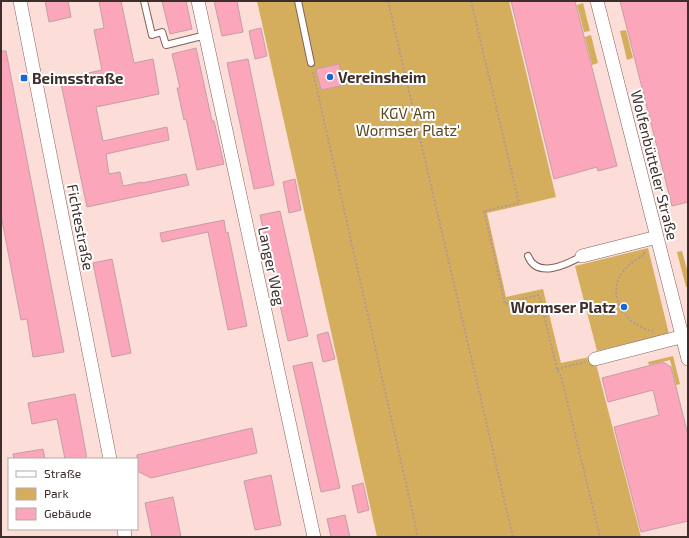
<svg xmlns="http://www.w3.org/2000/svg" width="689" height="538" font-family="'Exo 2',sans-serif">
	<rect width="100%" height="100%" fill="#fcddd8"/>
	<path fill="#d5ae5d" d="M 257,1 L 509,1 L 556,197 L 487,213 L 506,297 L 543,289 L 561,363 L 594,356 L 641,537 L 377,537 Z
		M 583,3 L 590,31 L 584,32 L 577,5 Z
		M 626,30 L 633,58 L 627,60 L 620,31 Z
		M 591,35 L 598,63 L 592,65 L 585,37 Z
		M 648,248 L 669,334 L 597,351 L 575,266 Z
		M 682,251 L 688,273 L 688,287 L 686,287 L 677,252 Z
		M 673,356 L 680,384 L 676,385 L 670,360 L 649,365 L 648,362 Z"/>
	<path fill="#fba6bb" stroke="#c39fa7" d="M 45,1 L 68,1 L 71,17 L 49,22 Z
		M 99,1 L 121,1 L 134,63 L 153,59 L 159,94 L 96,107 L 103,141 L 167,127 L 169,140 L 106,154 L 109,174 L 120,172 L 123,186 L 142,182 L 142,183 L 186,174 L 189,185 L 87,207 L 60,79 L 102,70 L 94,30 L 104,28 Z
		M 162,1 L 186,1 L 192,29 L 170,34 Z
		M 214,1 L 237,1 L 243,32 L 222,36 Z
		M 511,1 L 575,1 L 617,166 L 598,171 L 597,167 L 554,179 Z
		M 620,1 L 688,1 L 688,202 L 672,206 Z
		M 261,28 L 267,56 L 255,59 L 249,31 Z
		M 196,48 L 212,121 L 214,121 L 224,164 L 197,170 L 186,119 L 184,120 L 177,88 L 180,88 L 172,54 Z
		M 1,51 L 6,51 L 64,352 L 33,357 L 27,319 L 21,320 L 1,215 Z
		M 248,59 L 274,185 L 254,189 L 227,63 Z
		M 339,64 L 344,85 L 321,90 L 316,69 Z
		M 295,179 L 301,210 L 289,213 L 283,182 Z
		M 280,211 L 308,336 L 288,341 L 260,215 Z
		M 224,220 L 226,233 L 228,232 L 247,326 L 228,330 L 208,232 L 162,242 L 160,233 Z
		M 112,259 L 131,353 L 112,357 L 93,263 Z
		M 328,332 L 335,359 L 323,362 L 317,335 Z
		M 312,362 L 340,488 L 321,492 L 293,366 Z
		M 663,362 L 671,367 L 688,435 L 688,521 L 641,532 L 614,427 L 659,415 L 653,390 L 608,402 L 602,378 Z
		M 75,394 L 81,426 L 87,459 L 65,459 L 57,419 L 32,424 L 28,403 Z
		M 252,428 L 257,453 L 151,478 L 137,471 L 137,455 Z
		M 43,449 L 45,459 L 14,459 L 13,454 Z
		M 271,475 L 281,525 L 255,530 L 244,481 Z
		M 363,483 L 369,510 L 358,513 L 352,486 Z
		M 173,497 L 181,537 L 152,537 L 145,503 Z
		M 345,515 L 350,537 L 331,537 L 327,519 Z"/>
	<g fill="none" stroke-linecap="round" stroke-linejoin="round">
		<g stroke="#82615b" stroke-width="8">
			<path id="lane" d="M 144,1 L 152,35 L 162,32 L 166,45 L 206,35
				M 298,1 L 311,63
				M 528,256 C 537,279 566,265 582,256"/>
		</g>
		<g stroke="#82615b" stroke-width="14">
			<path id="street" d="M 20,1 L 110,459
				M 198,1 L 314,537
				M 597,1 L 688,359
				M 582,256 L 657,237
				M 595,359 L 688,335
				M 124,529 L 125,537"/>
		</g>
		<path stroke="#b19894" stroke-width="2" stroke-dasharray="2 2" stroke-linecap="butt" d="M 388,1 L 513,537
			M 471,1 L 519,203 L 484,211 L 505,304 L 539,295 L 557,369 L 561,376 L 600,537
			M 313,72 L 418,537
			M 644,252 L 644,255 C 633,261 620,270 617,284 C 612,307 632,327 653,331
			M 557,369 L 585,362"/>
		<use href="#lane" stroke="#fff" stroke-width="6"/>
		<use href="#street" stroke="#fff" stroke-width="13"/>
	</g>
	<g fill="#136ad4" stroke="#fff" stroke-width="1.5">
		<circle cx="330" cy="77" r="4"/>
		<rect x="20" y="74" width="8" height="8" rx="2"/>
		<circle cx="624" cy="307" r="4"/>
	</g>
	<g text-anchor="middle" dominant-baseline="central" stroke-width="4" stroke-linejoin="round" paint-order="stroke">
		<g font-size="15" font-weight="bold" fill="#3c2e2b" stroke="#fff" text-anchor="start">
			<text x="338" y="77">Vereinsheim</text>
			<text x="32" y="78">Beimsstraße</text>
			<text x="616" y="307" text-anchor="end">Wormser Platz</text>
		</g>
		<g font-size="15" fill="#59461c" stroke="#fff">
			<text x="408" y="113">KGV 'Am<tspan x="408" dy="17">Wormser Platz'</tspan></text>
		</g>
		<g font-size="15" fill="#3c2e2b" stroke="#fff">
			<text transform="translate(655 165) rotate(76)">Wolfenbütteler Straße</text>
			<text transform="translate(81 227) rotate(79)">Fichtestraße</text>
			<text transform="translate(272 266) rotate(78)">Langer Weg</text>
		</g>
	</g>
	<rect width="689" height="538" fill="none" stroke="#3c2e2b" stroke-width="4"/>
	<rect x="8" y="458" width="130" height="72" fill="#ffffff" stroke="#b1abaa"/>
	<rect x="16" y="471" width="20" height="6" fill="#ffffff" stroke="#b1abaa"/>
	<text x="44" y="478" font-size="12" fill="#3c2e2b">Straße</text>
	<rect x="16" y="488" width="20" height="12" fill="#d5ae5d" stroke="#b1abaa"/>
	<text x="44" y="498" font-size="12" fill="#3c2e2b">Park</text>
	<rect x="16" y="508" width="20" height="12" fill="#fba6bb" stroke="#b1abaa"/>
	<text x="44" y="518" font-size="12" fill="#3c2e2b">Gebäude</text>
</svg>
